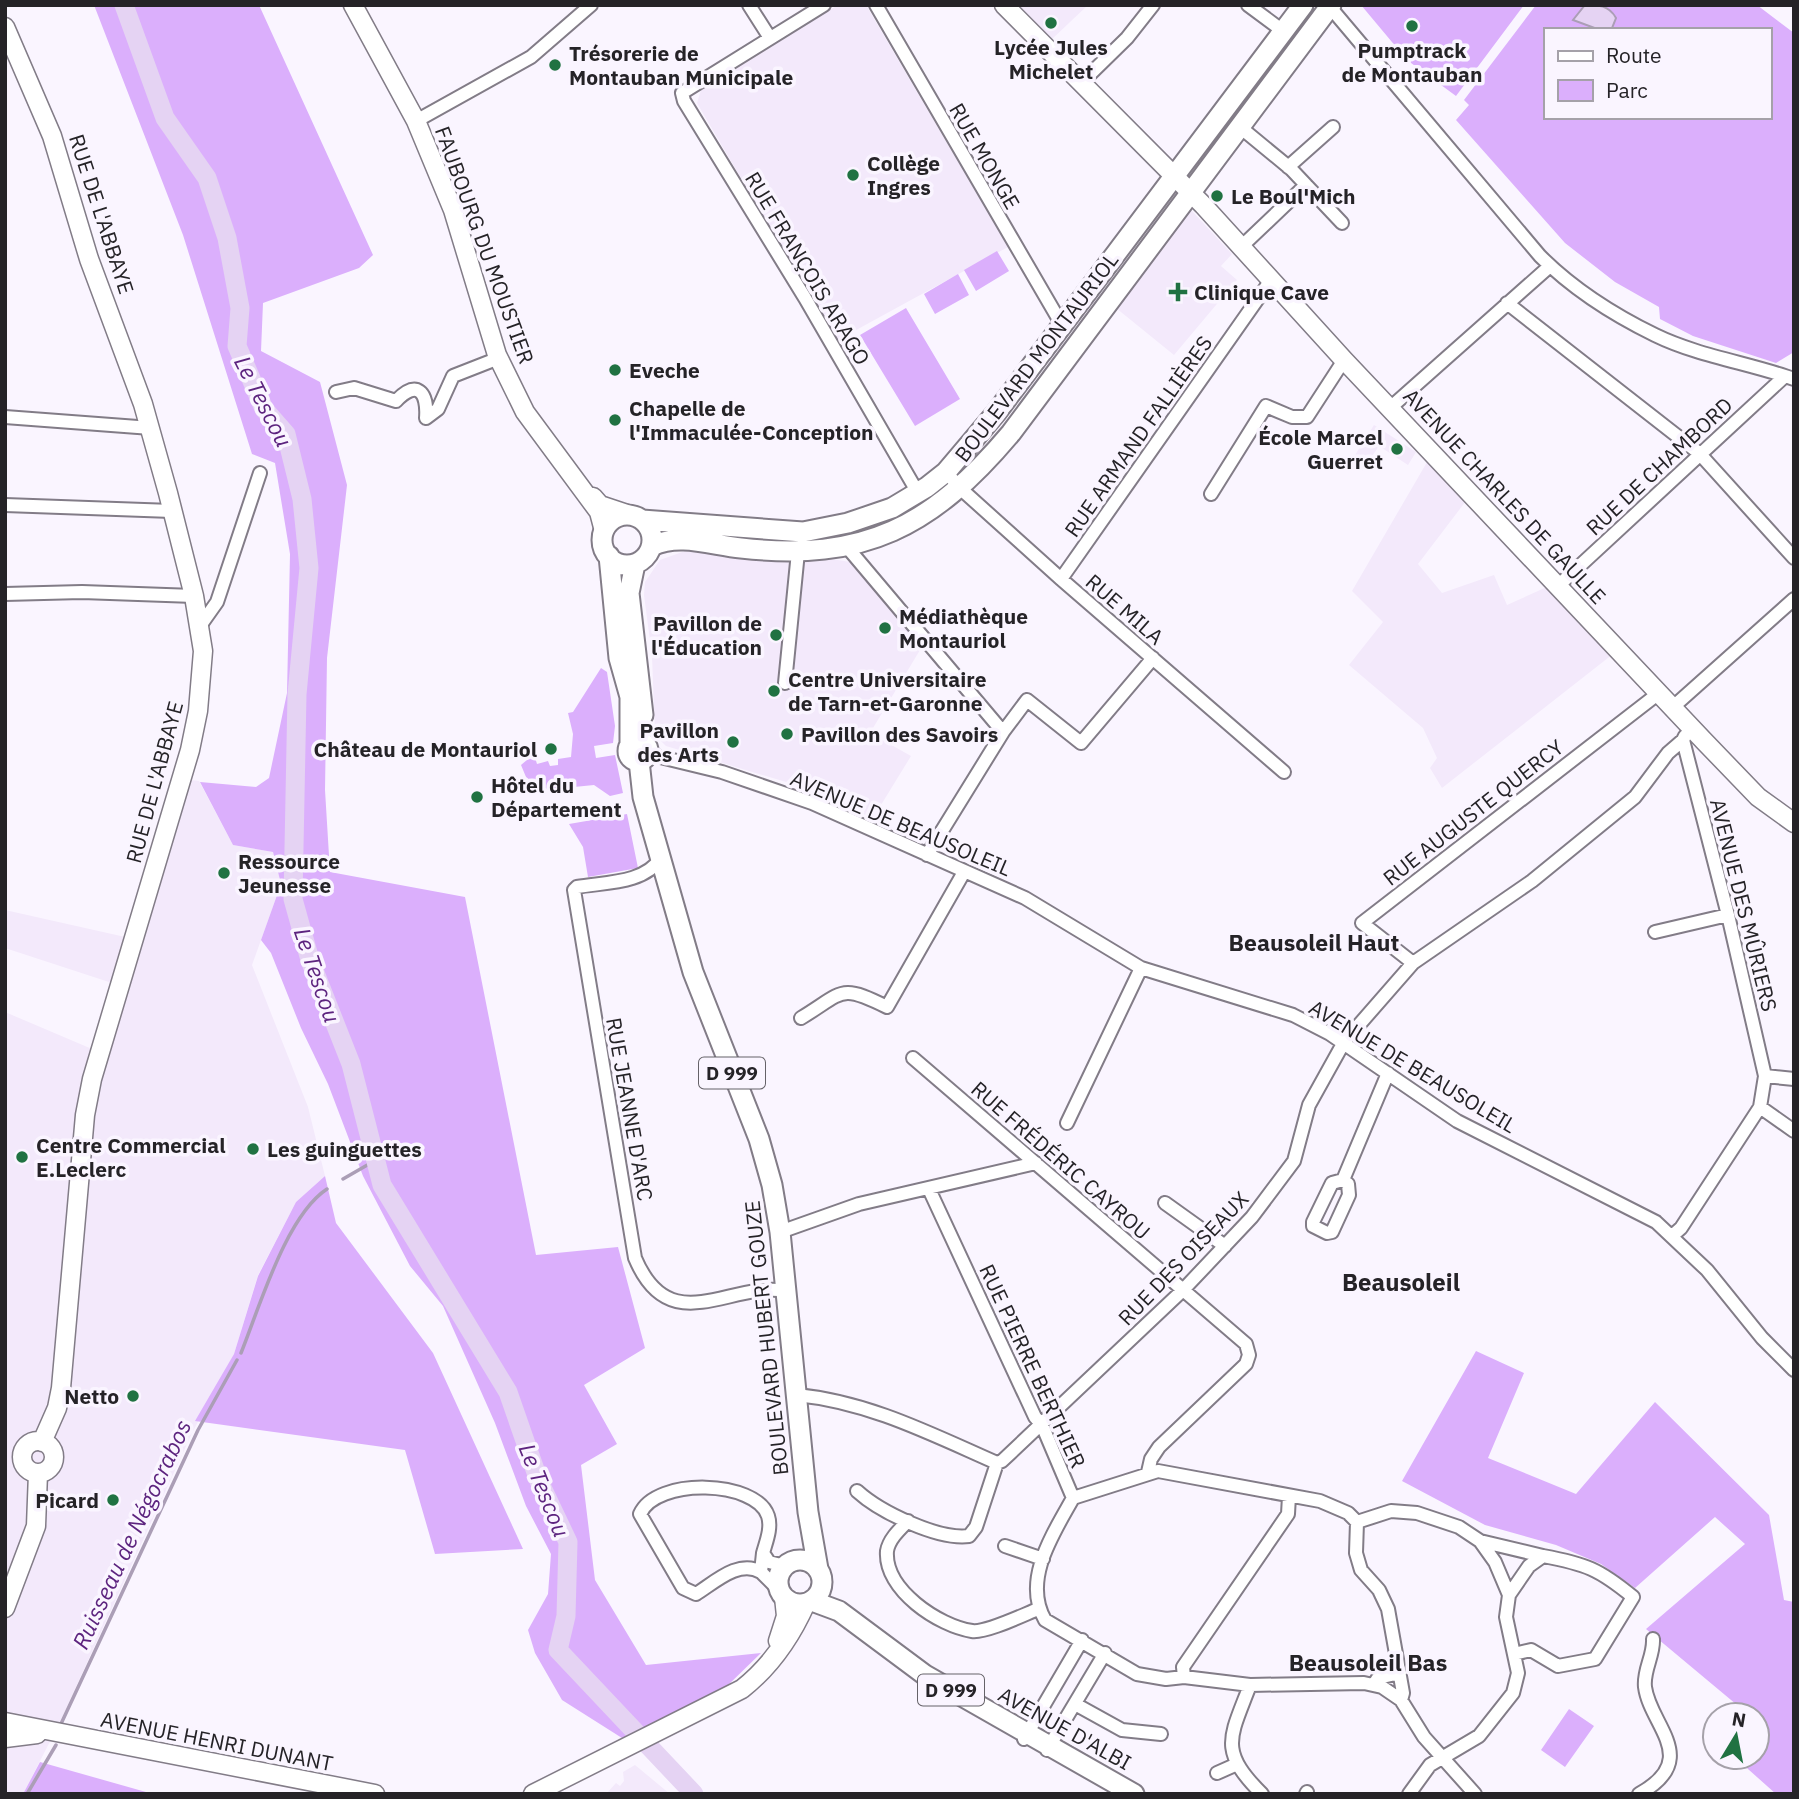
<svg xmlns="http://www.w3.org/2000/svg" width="1799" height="1799" font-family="'IBM Plex Sans',sans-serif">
	<rect width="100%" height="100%" fill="#faf5ff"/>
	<path fill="#f3e9fb" d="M 838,5 L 866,5 L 1008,247 L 836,341 L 697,103 L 701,90 Z
		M 1015,5 L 1088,5 L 1050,41 Z
		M 1186,211 L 1192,211 L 1232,254 L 1221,266 L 1237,280 L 1174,355 L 1116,308 Z
		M 1374,425 L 1416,452 L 1408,465 L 1379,446 L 1362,471 L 1350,463 Z
		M 1430,457 L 1469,497 L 1418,564 L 1442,593 L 1494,575 L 1507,605 L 1549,586 L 1613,654 L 1442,788 L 1430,768 L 1437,758 L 1423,728 L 1349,665 L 1383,622 L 1352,591 Z
		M 685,551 L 797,562 L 832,559 L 856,563 L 923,645 L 870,733 L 911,756 L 873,818 L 786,782 L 666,746 L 655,735 L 652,656 L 644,595 L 645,582 L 660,560 Z
		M 191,780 L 199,781 L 233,845 L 273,852 L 281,884 L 252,965 L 308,1107 L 325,1176 L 296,1202 L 258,1275 L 234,1354 L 192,1433 L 59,1724 L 23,1794 L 5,1794 L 5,1012 L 92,1049 L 112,983 L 5,948 L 5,910 L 143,941 Z
		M 635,1765 L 670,1794 L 606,1794 L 616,1783 L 620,1786 L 624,1781 L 623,1772 Z"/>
	<path fill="#dbaffc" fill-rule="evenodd" d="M 94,5 L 259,5 L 373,255 L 359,268 L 263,303 L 261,351 L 320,382 L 347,485 L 327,658 L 325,790 L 330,872 L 465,897 L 536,1255 L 618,1247 L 645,1348 L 584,1385 L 617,1444 L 581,1465 L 595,1580 L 646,1665 L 761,1653 L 724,1689 L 622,1738 L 562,1700 L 535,1653 L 528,1630 L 548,1594 L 551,1554 L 526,1506 L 495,1423 L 443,1306 L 410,1266 L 363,1176 L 328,1084 L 301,1028 L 271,953 L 261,940 L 281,884 L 273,852 L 233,845 L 200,782 L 256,787 L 269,778 L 287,693 L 290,554 L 275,463 L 252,454 L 183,235 Z
		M 1361,5 L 1524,5 L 1456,96 L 1407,60 Z
		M 1536,5 L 1757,5 L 1794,33 L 1794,352 L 1776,363 L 1693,336 L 1660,319 L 1659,307 L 1615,282 L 1565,243 L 1456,120 L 1469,105 L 1464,100 ZM 1545,30 L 1769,30 L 1769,117 L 1545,117 Z
		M 997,251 L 1009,271 L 976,291 L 964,270 Z
		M 958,274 L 969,295 L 935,314 L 924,294 Z
		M 906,308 L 960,399 L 915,426 L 860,335 Z
		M 601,668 L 607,672 L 615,726 L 613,743 L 594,746 L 596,758 L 615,755 L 623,793 L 610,796 L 594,785 L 544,790 L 526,777 L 521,765 L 534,754 L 537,764 L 548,761 L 550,766 L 558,765 L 558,759 L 571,757 L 573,734 L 568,713 L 573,712 Z
		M 627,814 L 638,868 L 588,877 L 583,847 L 569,824 Z
		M 325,1176 L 336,1223 L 433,1353 L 523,1549 L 435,1554 L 405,1450 L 195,1421 L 234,1354 L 258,1276 L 296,1202 Z
		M 1476,1351 L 1524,1373 L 1488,1458 L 1576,1494 L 1655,1402 L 1769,1515 L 1784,1600 L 1794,1602 L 1794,1794 L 1776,1794 L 1739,1761 L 1743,1757 L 1757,1757 L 1757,1740 L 1766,1730 L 1757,1722 L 1757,1715 L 1749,1715 L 1646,1629 L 1745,1544 L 1715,1517 L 1635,1588 L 1601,1564 L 1556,1545 L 1485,1525 L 1402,1481 Z
		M 1569,1709 L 1594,1726 L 1565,1767 L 1541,1750 Z
		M 40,1762 L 153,1794 L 23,1794 Z"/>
	<path fill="#e5d3f3" stroke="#ab9eb6" stroke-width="2" d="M 1585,5 C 1598,5 1609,5 1616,18 L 1612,28 L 1600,30 L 1573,20 Z"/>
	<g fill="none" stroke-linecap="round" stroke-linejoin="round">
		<path stroke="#ab9eb6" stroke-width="3.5" d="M 343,1179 L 376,1160
			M 241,1353 C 260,1306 286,1216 327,1189
			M 60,1726 L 198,1430 L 237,1360
			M 27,1794 L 56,1745"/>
		<path stroke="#e5d3f3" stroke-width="19" d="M 124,5 L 165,118 L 207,178 L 227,238 L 240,308 L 237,346 L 264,409 L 286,434 L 302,499 L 309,568 L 297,694 L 293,899 L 310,960 L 351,1064 L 382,1185 L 508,1392 L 539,1481 L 568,1542 L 566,1616 L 558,1650 L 694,1794"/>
		<g stroke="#827c87" stroke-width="16">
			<path id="street" d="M 749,5 L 770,38
				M 824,5 L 682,93 L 684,101 L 805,298 L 918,493
				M 876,5 L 1058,318 L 1064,323
				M 1248,5 L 1283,31
				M 1330,7 L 1540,256 C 1572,288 1614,315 1655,335 C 1698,356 1749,363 1794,379
				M 1080,84 L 1127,38 L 1153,5
				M 416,121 L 531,57 L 591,5
				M 1240,127 L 1291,169 L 1342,223
				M 1288,167 L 1333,127
				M 1241,247 L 1306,185
				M 1507,303 L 1699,453 L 1794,558
				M 336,392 L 354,388 L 396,401 C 417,379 428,392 426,418
				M 1390,408 L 1550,266
				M 5,417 L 151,428
				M 426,418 L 438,409 L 453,376 L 499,358
				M 946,472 L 961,489 L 1061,579 L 1284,772
				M 1211,494 L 1266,406 L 1292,417 L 1307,417 L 1344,360
				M 5,505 L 172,511
				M 847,547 L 1003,732
				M 1061,579 L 1271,280
				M 1559,585 L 1785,376
				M 5,594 L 82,592 L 194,596
				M 200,626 L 217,602 L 260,473
				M 785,683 L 798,552
				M 1673,707 L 1794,599
				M 648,754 L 722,772 L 812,803 L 1025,898 L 1141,968 L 1293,1015 L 1330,1034 L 1457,1121 L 1656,1222 L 1707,1270 L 1762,1338 L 1794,1370
				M 927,855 L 1003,732 L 1027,700 L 1081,743 L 1153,658
				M 661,858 C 644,884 605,882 577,887 L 574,890 L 635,1258 C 670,1341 729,1281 786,1291
				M 1655,932 L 1728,915
				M 1413,963 L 1362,923 L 1659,693
				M 801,1018 C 844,992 839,983 887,1007 L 964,872
				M 913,1058 L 1246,1344 L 1249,1355 L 1246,1364 L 1159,1447 L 1151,1459 L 1148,1472
				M 1765,1076 L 1794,1079
				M 1760,1107 L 1794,1131
				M 1067,1123 L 1141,968
				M 1343,1180 L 1348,1184 L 1349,1195 L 1332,1232 L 1327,1233 L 1313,1226 L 1313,1222 L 1332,1183 L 1343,1180 L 1388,1073
				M 929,1189 L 1035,1417 L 1042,1425 L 1073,1498 C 1053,1534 1022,1580 1045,1620 L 1137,1674 L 1166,1679 L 1184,1677 L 1250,1685 L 1364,1683 L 1382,1687 L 1401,1700 L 1424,1737 L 1475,1794
				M 1165,1203 L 1225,1246
				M 780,1232 L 859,1204 L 1036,1163
				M 1672,1236 L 1681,1228 L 1760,1107 L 1765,1076 L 1728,915 L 1683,740 L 1685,736
				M 797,1395 C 869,1402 931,1434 997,1463 L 1002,1461 L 1183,1290 L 1252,1217 L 1294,1161 L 1309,1105 L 1344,1042 L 1413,963 L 1532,881 L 1635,797 L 1668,753 L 1683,740
				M 857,1491 C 880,1512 938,1540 969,1536 L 976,1527 L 997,1463
				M 1073,1498 L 1158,1471 L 1320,1501 L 1348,1513 L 1357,1522
				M 908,1521 C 900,1529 889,1539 887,1551 C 884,1590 939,1626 972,1631 C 986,1633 1023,1615 1038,1609
				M 1357,1522 L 1391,1511 L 1417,1513 L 1459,1527 L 1480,1541 L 1495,1562 L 1509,1595 L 1506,1617 L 1518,1673 L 1513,1693 L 1479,1736 L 1430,1765 L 1409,1794
				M 1357,1522 L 1356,1553 L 1361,1570 L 1379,1590 L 1388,1609 L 1403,1693 L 1401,1700
				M 1480,1541 L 1543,1556
				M 1005,1546 L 1043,1559
				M 761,1572 C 739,1559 715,1582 696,1594 L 683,1588 L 640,1514 C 656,1477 756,1480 768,1516 C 772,1528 766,1542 763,1553
				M 780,1591 L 761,1572 L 763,1553 L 769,1562 L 785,1566
				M 1509,1595 L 1529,1566 L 1543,1556 C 1586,1564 1599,1569 1633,1597 L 1595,1659 L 1558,1666 L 1531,1650 L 1514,1654
				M 1184,1677 L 1183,1667 L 1288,1514 L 1289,1496
				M 1374,1684 L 1378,1678 L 1400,1673
				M 1250,1685 C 1230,1738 1218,1750 1262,1794
				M 1075,1704 L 1122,1730 L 1161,1734
				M 1024,1739 L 1082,1640
				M 1047,1750 L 1105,1653
				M 1217,1773 L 1235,1765
				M 1306,1794 L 1307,1792
				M 1639,1794 C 1702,1759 1650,1726 1645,1687 C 1643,1670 1654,1656 1653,1639"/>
		</g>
		<g stroke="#827c87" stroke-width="21">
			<path id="secondary" d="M 353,5 L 416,121 L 453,210 L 497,355 L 525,412 L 599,512 L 604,531
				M 1004,5 L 1203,205 L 1344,360 L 1704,741 L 1758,797 L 1794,823
				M 5,27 L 52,136 L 89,259 L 143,404 L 168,493 L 194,596 L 203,651 L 198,711 L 190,750 L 92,1079 L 85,1115 L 61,1388 L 57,1408 L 42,1442
				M 593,497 L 600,505 L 630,515
				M22 1457a16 16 0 1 1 32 0a16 16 0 1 1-32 0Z
				M 5,1608 L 36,1526 L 38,1473
				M 778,1641 L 786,1616 L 784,1597
				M 5,1722 L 375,1794
				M 5,1738 L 37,1734
				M 533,1794 L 742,1689 C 771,1666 791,1637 806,1603"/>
		</g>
		<g stroke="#827c87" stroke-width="23">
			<path id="primary" d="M602 540a25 25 0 1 1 50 0a25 25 0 1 1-50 0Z
				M 642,520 L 803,532 L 848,523 L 892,508 L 927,487 L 946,472 L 996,413 L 1303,5
				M 652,546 C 679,533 711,545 741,548 C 864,562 932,527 1011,433 L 1331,5
				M 609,556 L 619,658 L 630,697 L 630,745
				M 635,564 L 629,593 L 643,715
				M628 751a10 10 0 1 1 20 0a10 10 0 1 1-20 0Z
				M 639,761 L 643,797 L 693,972 L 759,1139 L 772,1185 L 780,1232 L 808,1512 L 818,1569
				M778 1582a22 22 0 1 1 44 0a22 22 0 1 1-44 0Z
				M 812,1601 L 839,1611 L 925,1675 L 1134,1794"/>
		</g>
		<use href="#street" stroke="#fff" stroke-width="12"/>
		<use href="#secondary" stroke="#fff" stroke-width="18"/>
		<use href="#primary" stroke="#fff" stroke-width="19"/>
	</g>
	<g fill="#207242" stroke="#faf5ff" stroke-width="2.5">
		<circle cx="1051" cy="23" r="7"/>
		<circle cx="1412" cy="26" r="7"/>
		<circle cx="555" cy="65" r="7"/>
		<circle cx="853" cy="175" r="7"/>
		<circle cx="1217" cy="196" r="7"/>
		<path d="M1174.5 281.5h7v7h7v7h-7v7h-7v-7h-7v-7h7z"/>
		<circle cx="615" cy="370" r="7"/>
		<circle cx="615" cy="420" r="7"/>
		<circle cx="1397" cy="449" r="7"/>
		<circle cx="885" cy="628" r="7"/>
		<circle cx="776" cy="635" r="7"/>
		<circle cx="774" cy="691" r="7"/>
		<circle cx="787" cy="734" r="7"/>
		<circle cx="733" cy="742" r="7"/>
		<circle cx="551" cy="749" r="7"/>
		<circle cx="477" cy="797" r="7"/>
		<circle cx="224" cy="873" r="7"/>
		<circle cx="253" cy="1149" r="7"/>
		<circle cx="22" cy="1157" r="7"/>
		<circle cx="133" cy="1396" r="7"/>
		<circle cx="113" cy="1500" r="7"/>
	</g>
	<g text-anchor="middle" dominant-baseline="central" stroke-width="7" stroke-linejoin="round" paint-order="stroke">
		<g fill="#faf5ff" stroke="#656268" stroke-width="2">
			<rect x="699" y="1057.5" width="66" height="31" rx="5"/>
			<rect x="918" y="1674.5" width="66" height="31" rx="5"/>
		</g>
		<g font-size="19" font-weight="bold" fill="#252327">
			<text x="732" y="1073">D 999</text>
			<text x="951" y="1690">D 999</text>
		</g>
		<g font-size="21" font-weight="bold" fill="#252327" stroke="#faf5ff" text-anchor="start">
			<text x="1051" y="47" text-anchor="middle">Lycée Jules<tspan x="1051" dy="24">Michelet</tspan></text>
			<text x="1412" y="50" text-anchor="middle">Pumptrack<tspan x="1412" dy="24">de Montauban</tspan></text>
			<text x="569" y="53">Trésorerie de<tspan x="569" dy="24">Montauban Municipale</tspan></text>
			<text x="867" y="163">Collège<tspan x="867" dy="24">Ingres</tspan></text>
			<text x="1231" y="196">Le Boul'Mich</text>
			<text x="1194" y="292">Clinique Cave</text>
			<text x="629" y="370">Eveche</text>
			<text x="629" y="408">Chapelle de<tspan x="629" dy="24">l'Immaculée-Conception</tspan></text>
			<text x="1383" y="437" text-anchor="end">École Marcel<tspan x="1383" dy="24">Guerret</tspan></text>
			<text x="899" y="616">Médiathèque<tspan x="899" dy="24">Montauriol</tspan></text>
			<text x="762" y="623" text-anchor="end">Pavillon de<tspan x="762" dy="24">l'Éducation</tspan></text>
			<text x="788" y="679">Centre Universitaire<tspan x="788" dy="24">de Tarn-et-Garonne</tspan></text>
			<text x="719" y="730" text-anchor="end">Pavillon<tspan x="719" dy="24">des Arts</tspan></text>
			<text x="801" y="734">Pavillon des Savoirs</text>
			<text x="537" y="749" text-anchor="end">Château de Montauriol</text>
			<text x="491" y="785">Hôtel du<tspan x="491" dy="24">Département</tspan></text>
			<text x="238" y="861">Ressource<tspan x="238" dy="24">Jeunesse</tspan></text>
			<text x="36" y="1145">Centre Commercial<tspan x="36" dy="24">E.Leclerc</tspan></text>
			<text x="267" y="1149">Les guinguettes</text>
			<text x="119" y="1396" text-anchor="end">Netto</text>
			<text x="99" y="1500" text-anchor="end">Picard</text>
		</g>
		<g font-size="21" fill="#252327" stroke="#faf5ff">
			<text transform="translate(985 156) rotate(60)">RUE MONGE</text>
			<text transform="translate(102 214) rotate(72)">RUE DE L'ABBAYE</text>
			<text transform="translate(485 245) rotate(70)">FAUBOURG DU MOUSTIER</text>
			<text transform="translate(808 268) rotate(59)">RUE FRANÇOIS ARAGO</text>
			<text transform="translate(1036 357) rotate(-53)">BOULEVARD MONTAURIOL</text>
			<text transform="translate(1138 436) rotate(-55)">RUE ARMAND FALLIÈRES</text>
			<text transform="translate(1659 466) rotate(-43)">RUE DE CHAMBORD</text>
			<text transform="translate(1505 496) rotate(47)">AVENUE CHARLES DE GAULLE</text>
			<text transform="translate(1125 609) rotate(41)">RUE MILA</text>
			<text transform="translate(154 782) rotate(-75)">RUE DE L'ABBAYE</text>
			<text transform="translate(1473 812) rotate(-38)">RUE AUGUSTE QUERCY</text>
			<text transform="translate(901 823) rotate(23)">AVENUE DE BEAUSOLEIL</text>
			<text transform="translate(1744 905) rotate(76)">AVENUE DES MÛRIERS</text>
			<text transform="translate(1413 1066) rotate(31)">AVENUE DE BEAUSOLEIL</text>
			<text transform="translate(630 1109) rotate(80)">RUE JEANNE D'ARC</text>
			<text transform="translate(1061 1160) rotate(41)">RUE FRÉDÉRIC CAYROU</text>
			<text transform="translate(1183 1258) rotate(-46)">RUE DES OISEAUX</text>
			<text transform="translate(766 1338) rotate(-96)">BOULEVARD HUBERT GOUZE</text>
			<text transform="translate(1033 1366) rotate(65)">RUE PIERRE BERTHIER</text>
			<text transform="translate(1065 1728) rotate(29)">AVENUE D'ALBI</text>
			<text transform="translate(217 1741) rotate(11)">AVENUE HENRI DUNANT</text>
		</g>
		<g font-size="23" font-style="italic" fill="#5d247f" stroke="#faf5ff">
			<text transform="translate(264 401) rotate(63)">Le Tescou</text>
			<text transform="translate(318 975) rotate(71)">Le Tescou</text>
			<text transform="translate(545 1490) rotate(68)">Le Tescou</text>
			<text transform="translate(131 1534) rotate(-65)">Ruisseau de Négocrabos</text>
		</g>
		<g font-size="23" font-weight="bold" fill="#252327" stroke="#faf5ff">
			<text x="1314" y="942">Beausoleil Haut</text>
			<text x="1368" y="1662">Beausoleil Bas</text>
		</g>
		<g font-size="24" font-weight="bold" fill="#252327" stroke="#faf5ff">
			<text x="1401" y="1282">Beausoleil</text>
		</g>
	</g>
	<rect width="1799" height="1799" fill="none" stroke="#252327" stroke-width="14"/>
	<rect x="1544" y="28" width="228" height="91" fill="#faf5ff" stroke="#a5a1a9" stroke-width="2"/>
	<rect x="1558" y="51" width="35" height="10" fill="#ffffff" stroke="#a5a1a9" stroke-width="2"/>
	<text x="1606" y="63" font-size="21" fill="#252327">Route</text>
	<rect x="1558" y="80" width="35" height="21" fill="#dbaffc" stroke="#a5a1a9" stroke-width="2"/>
	<text x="1606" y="98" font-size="21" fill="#252327">Parc</text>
	<g transform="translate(1736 1736) rotate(10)"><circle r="33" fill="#faf5ff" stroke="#a5a1a9" stroke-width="2"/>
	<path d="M0-5L12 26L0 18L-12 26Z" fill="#207242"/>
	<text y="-10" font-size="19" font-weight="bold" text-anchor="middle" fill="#252327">N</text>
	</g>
</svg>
